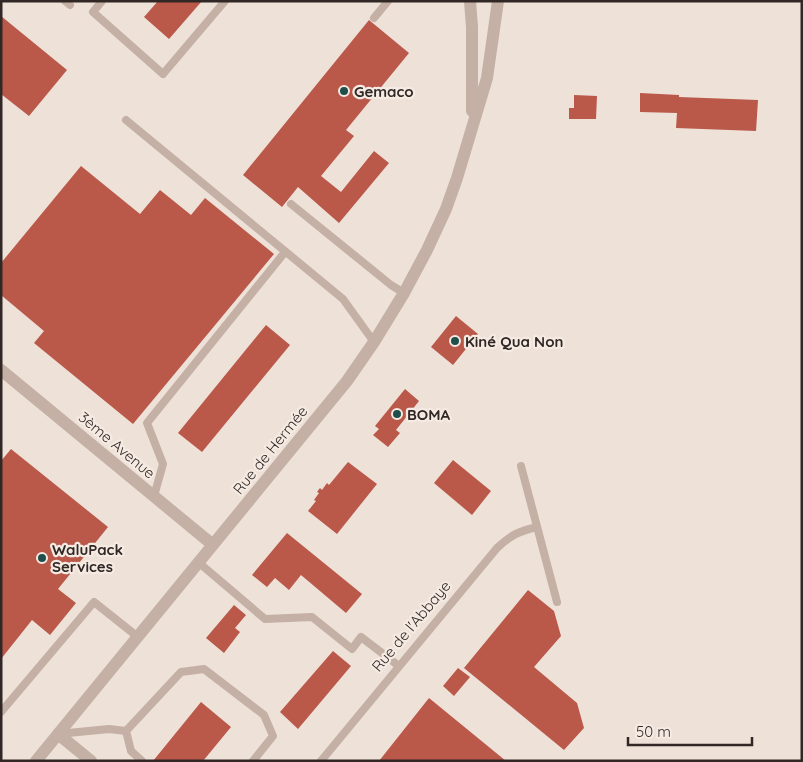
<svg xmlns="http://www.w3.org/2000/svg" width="803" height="762" font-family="Quicksand,sans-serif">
	<rect width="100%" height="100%" fill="#eee1d8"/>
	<path fill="#ba584a" d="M 158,1 L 202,1 L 169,39 L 144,17 Z
		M 1,16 L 67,70 L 29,116 L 1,94 Z
		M 369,20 L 409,53 L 346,130 L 354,136 L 321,176 L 341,192 L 374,151 L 389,163 L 339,223 L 298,187 L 282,207 L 243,175 Z
		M 640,93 L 679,95 L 679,97 L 758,100 L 756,131 L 676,128 L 677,113 L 640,112 Z
		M 574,95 L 597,96 L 596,119 L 569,119 L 569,108 L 574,108 Z
		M 81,166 L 140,214 L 160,190 L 191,215 L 205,198 L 274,254 L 133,424 L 34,343 L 44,331 L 1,295 L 1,263 Z
		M 456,316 L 478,334 L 453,365 L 431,347 Z
		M 266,325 L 290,345 L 202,452 L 178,433 Z
		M 405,389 L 419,401 L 396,430 L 400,433 L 388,447 L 373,435 L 379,429 L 375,426 Z
		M 11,449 L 108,527 L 58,589 L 76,603 L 50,635 L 32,620 L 1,659 L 1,461 Z
		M 453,460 L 491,491 L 472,515 L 434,483 Z
		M 348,462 L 377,484 L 337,534 L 308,511 L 316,501 L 314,500 L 319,493 L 317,492 L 320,488 L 322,490 L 327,483 L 329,485 Z
		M 287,533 L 362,594 L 346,613 L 301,575 L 289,590 L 275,578 L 267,587 L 252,575 Z
		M 528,590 L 554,611 L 561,636 L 534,667 L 577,703 L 584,728 L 564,750 L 464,668 Z
		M 234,605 L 246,615 L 235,628 L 240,632 L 224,653 L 206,638 Z
		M 333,651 L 351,666 L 298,729 L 280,712 Z
		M 458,668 L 470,677 L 454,696 L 443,686 Z
		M 429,698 L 506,761 L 379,761 Z
		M 201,702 L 231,727 L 203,761 L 153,761 Z"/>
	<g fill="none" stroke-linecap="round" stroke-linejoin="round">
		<path stroke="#c4b0a5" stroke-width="8" d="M 65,1 L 70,5
			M 102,1 L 93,12 L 163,74 L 225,1
			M 374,18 L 388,1
			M 126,120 L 343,299 L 374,342
			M 291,204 L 391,285 L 404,293
			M 521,466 L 557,602
			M 154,496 L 163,464 L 147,423 L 285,252
			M 198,562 L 265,619 L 312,617 L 352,649 L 361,637 L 399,666
			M 1,712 L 94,602 L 138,637
			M 126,731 L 131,751 L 142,761
			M 58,734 L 109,729 L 126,731 L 181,672 L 204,669 L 264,715 L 273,736 L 253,761
			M 321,761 L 497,548 C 511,535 519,531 537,527"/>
		<path stroke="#c4b0a5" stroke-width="12" d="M 58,734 L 91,761"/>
		<path stroke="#c4b0a5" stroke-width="12" d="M 470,1 L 472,27 L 472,111
			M 1,370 L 213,545
			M 36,761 L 347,381 L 374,342 L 404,293 L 427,250 L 446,209 L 457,178 L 487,78 L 498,1"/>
	</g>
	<g fill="#204e4c" stroke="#f6ebe3" stroke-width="2">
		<circle cx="344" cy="91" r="5"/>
		<circle cx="455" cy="341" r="5"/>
		<circle cx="397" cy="414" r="5"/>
		<circle cx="42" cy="558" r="5"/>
	</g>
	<g text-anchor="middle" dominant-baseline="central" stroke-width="4.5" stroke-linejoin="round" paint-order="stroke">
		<g font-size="15" font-weight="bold" fill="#312826" stroke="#f6ebe3" text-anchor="start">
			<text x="354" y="91">Gemaco</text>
			<text x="465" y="341">Kiné Qua Non</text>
			<text x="407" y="414">BOMA</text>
			<text x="52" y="549">WaluPack<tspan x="52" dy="17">Services</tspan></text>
		</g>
		<g font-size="15" fill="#312826" stroke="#f6ebe3">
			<text transform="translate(117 445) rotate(40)">3ème Avenue</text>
			<text transform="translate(270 450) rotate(-51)">Rue de Hermée</text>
			<text transform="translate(411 626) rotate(-50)">Rue de l'Abbaye</text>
		</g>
	</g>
	<rect width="803" height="762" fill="none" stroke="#312826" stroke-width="5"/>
	<path d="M628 737v8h124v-8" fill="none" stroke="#312826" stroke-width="2.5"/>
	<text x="636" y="737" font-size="15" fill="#312826" stroke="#f6ebe3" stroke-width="4" paint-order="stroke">50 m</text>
</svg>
